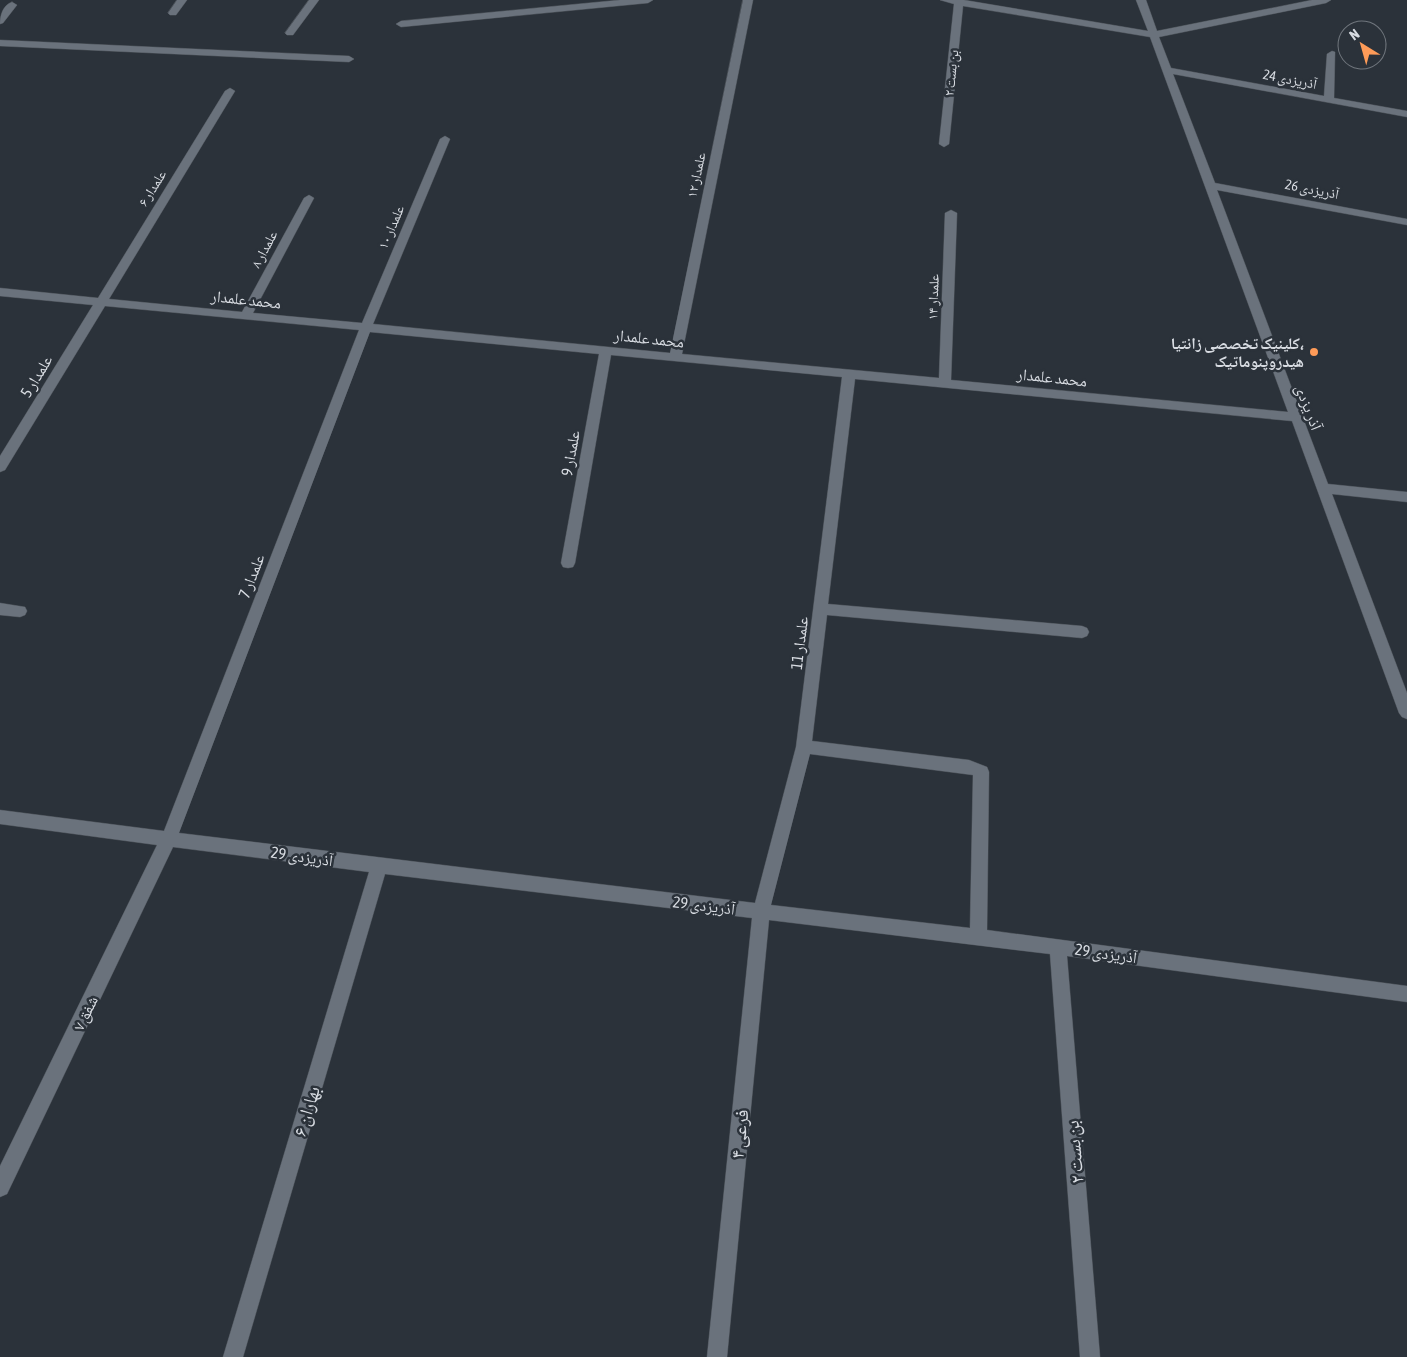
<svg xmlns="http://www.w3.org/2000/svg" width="1407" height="1357" font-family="'Asap Condensed','Noto Naskh Arabic',sans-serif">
	<rect width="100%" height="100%" fill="#2b323a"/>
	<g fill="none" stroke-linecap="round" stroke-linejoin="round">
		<g stroke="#4a5057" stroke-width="1">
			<path id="minor" d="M 177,0 L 187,0 L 176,15 L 170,15 L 168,13 Z
				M 309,0 L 319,0 L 293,35 L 287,35 L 285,33 Z
				M 620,0 L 653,0 L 648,3 L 401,27 L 396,24 L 401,21 Z
				M 743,0 L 753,0 L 682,354 L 939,378 L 945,213 L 951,210 L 957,213 L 951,380 L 1288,412 L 1150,37 L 963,6 L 949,144 L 944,147 L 939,144 L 954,4 L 940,0 L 964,0 L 1148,31 L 1136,0 L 1146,0 L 1157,31 L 1312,0 L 1331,0 L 1326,3 L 1159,37 L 1171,68 L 1324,96 L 1327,54 L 1332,51 L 1335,52 L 1334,98 L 1407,111 L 1407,117 L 1173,74 L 1215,183 L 1407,219 L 1407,225 L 1217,190 L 1328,484 L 1407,492 L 1407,502 L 1332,494 L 1407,693 L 1407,719 L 1402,717 L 1399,713 L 1292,421 L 855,379 L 828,604 L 1082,626 L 1087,628 L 1089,632 L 1087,636 L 1082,638 L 827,615 L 812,741 L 969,760 L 987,767 L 989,772 L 987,930 L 1407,986 L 1407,1002 L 1067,956 L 1100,1357 L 1080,1357 L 1050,954 L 769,920 L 727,1357 L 707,1357 L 752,918 L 385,874 L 243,1357 L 223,1357 L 369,872 L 173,847 L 7,1194 L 0,1197 L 0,1166 L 157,845 L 0,824 L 0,810 L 164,831 L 359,330 L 105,306 L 5,470 L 0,472 L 0,456 L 93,305 L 0,296 L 0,288 L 98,298 L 225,91 L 230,88 L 235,91 L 109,299 L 242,312 L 304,198 L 309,195 L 314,198 L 253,313 L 362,323 L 440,139 L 445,136 L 450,139 L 373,324 L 670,353 ZM 370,332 L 599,354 L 561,563 L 563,567 L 568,568 L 573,567 L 575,563 L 611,355 L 842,377 L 796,747 L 755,903 L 179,833 ZM 810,754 L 973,775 L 970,928 L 771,905 Z
				M 12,2 L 17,5 L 3,23 L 0,24 C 0,15 3,5 12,2 Z
				M 0,40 L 349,56 L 354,59 L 349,62 L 0,46 Z
				M 0,603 L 25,607 L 27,611 L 25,615 L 20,617 L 0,615 Z"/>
		</g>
		<use href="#minor" fill="#6a727c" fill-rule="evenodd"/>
	</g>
	<circle fill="#fe9b58" stroke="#2b323a" stroke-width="2" cx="1314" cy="352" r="5"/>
	<g text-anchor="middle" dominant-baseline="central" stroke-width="5" stroke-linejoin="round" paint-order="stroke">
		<g font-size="14" fill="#d8dce2" stroke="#2b323a">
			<text transform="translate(951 73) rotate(-84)">بن بست ۲</text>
			<text transform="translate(1290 79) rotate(11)">آذریزدی 24</text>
			<text transform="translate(696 175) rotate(-78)">علمدار ۱۲</text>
			<text transform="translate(152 188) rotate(-58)">علمدار ۶</text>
			<text transform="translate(1312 189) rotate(11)">آذریزدی 26</text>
			<text transform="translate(391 227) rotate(-67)">علمدار ۱۰</text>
			<text transform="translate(264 249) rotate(-62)">علمدار ۸</text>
			<text transform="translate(933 297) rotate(-88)">علمدار ۱۴</text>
		</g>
		<g font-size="16" fill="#d8dce2" stroke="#2b323a">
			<text transform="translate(246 299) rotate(6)">محمد علمدار</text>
			<text transform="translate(649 338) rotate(6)">محمد علمدار</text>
			<text transform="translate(36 376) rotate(-59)">علمدار 5</text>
			<text transform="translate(1052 377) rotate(6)">محمد علمدار</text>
			<text transform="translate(1309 407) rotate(69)">آذر یزدی</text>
			<text transform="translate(570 453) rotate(-80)">علمدار 9</text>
			<text transform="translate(251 576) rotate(-69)">علمدار 7</text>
			<text transform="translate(799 643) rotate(-83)">علمدار 11</text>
			<text transform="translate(302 856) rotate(8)">آذریزدی 29</text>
			<text transform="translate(704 905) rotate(7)">آذریزدی 29</text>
			<text transform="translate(1106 953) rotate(8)">آذریزدی 29</text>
			<text transform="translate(85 1013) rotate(-64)">شفق ۷</text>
		</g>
		<g font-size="16" font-weight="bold" fill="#d8dce2" stroke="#2b323a" text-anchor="end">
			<text x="1304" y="343">کلینیک تخصصی زانتیا،<tspan x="1304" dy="18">هیدروپنوماتیک</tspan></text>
		</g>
		<g font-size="19" fill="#d8dce2" stroke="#2b323a">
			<text transform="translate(306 1111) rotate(-73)">بهاران ۶</text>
			<text transform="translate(739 1134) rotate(-84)">فرعی ۴</text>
			<text transform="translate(1074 1152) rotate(-95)">بن بست ۲</text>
		</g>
	</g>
	<g transform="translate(1362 45) rotate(323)"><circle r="24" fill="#2b323a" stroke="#70767d"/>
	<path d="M0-4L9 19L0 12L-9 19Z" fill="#fe9b58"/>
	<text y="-8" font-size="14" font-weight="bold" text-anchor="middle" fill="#d8dce2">N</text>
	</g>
</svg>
